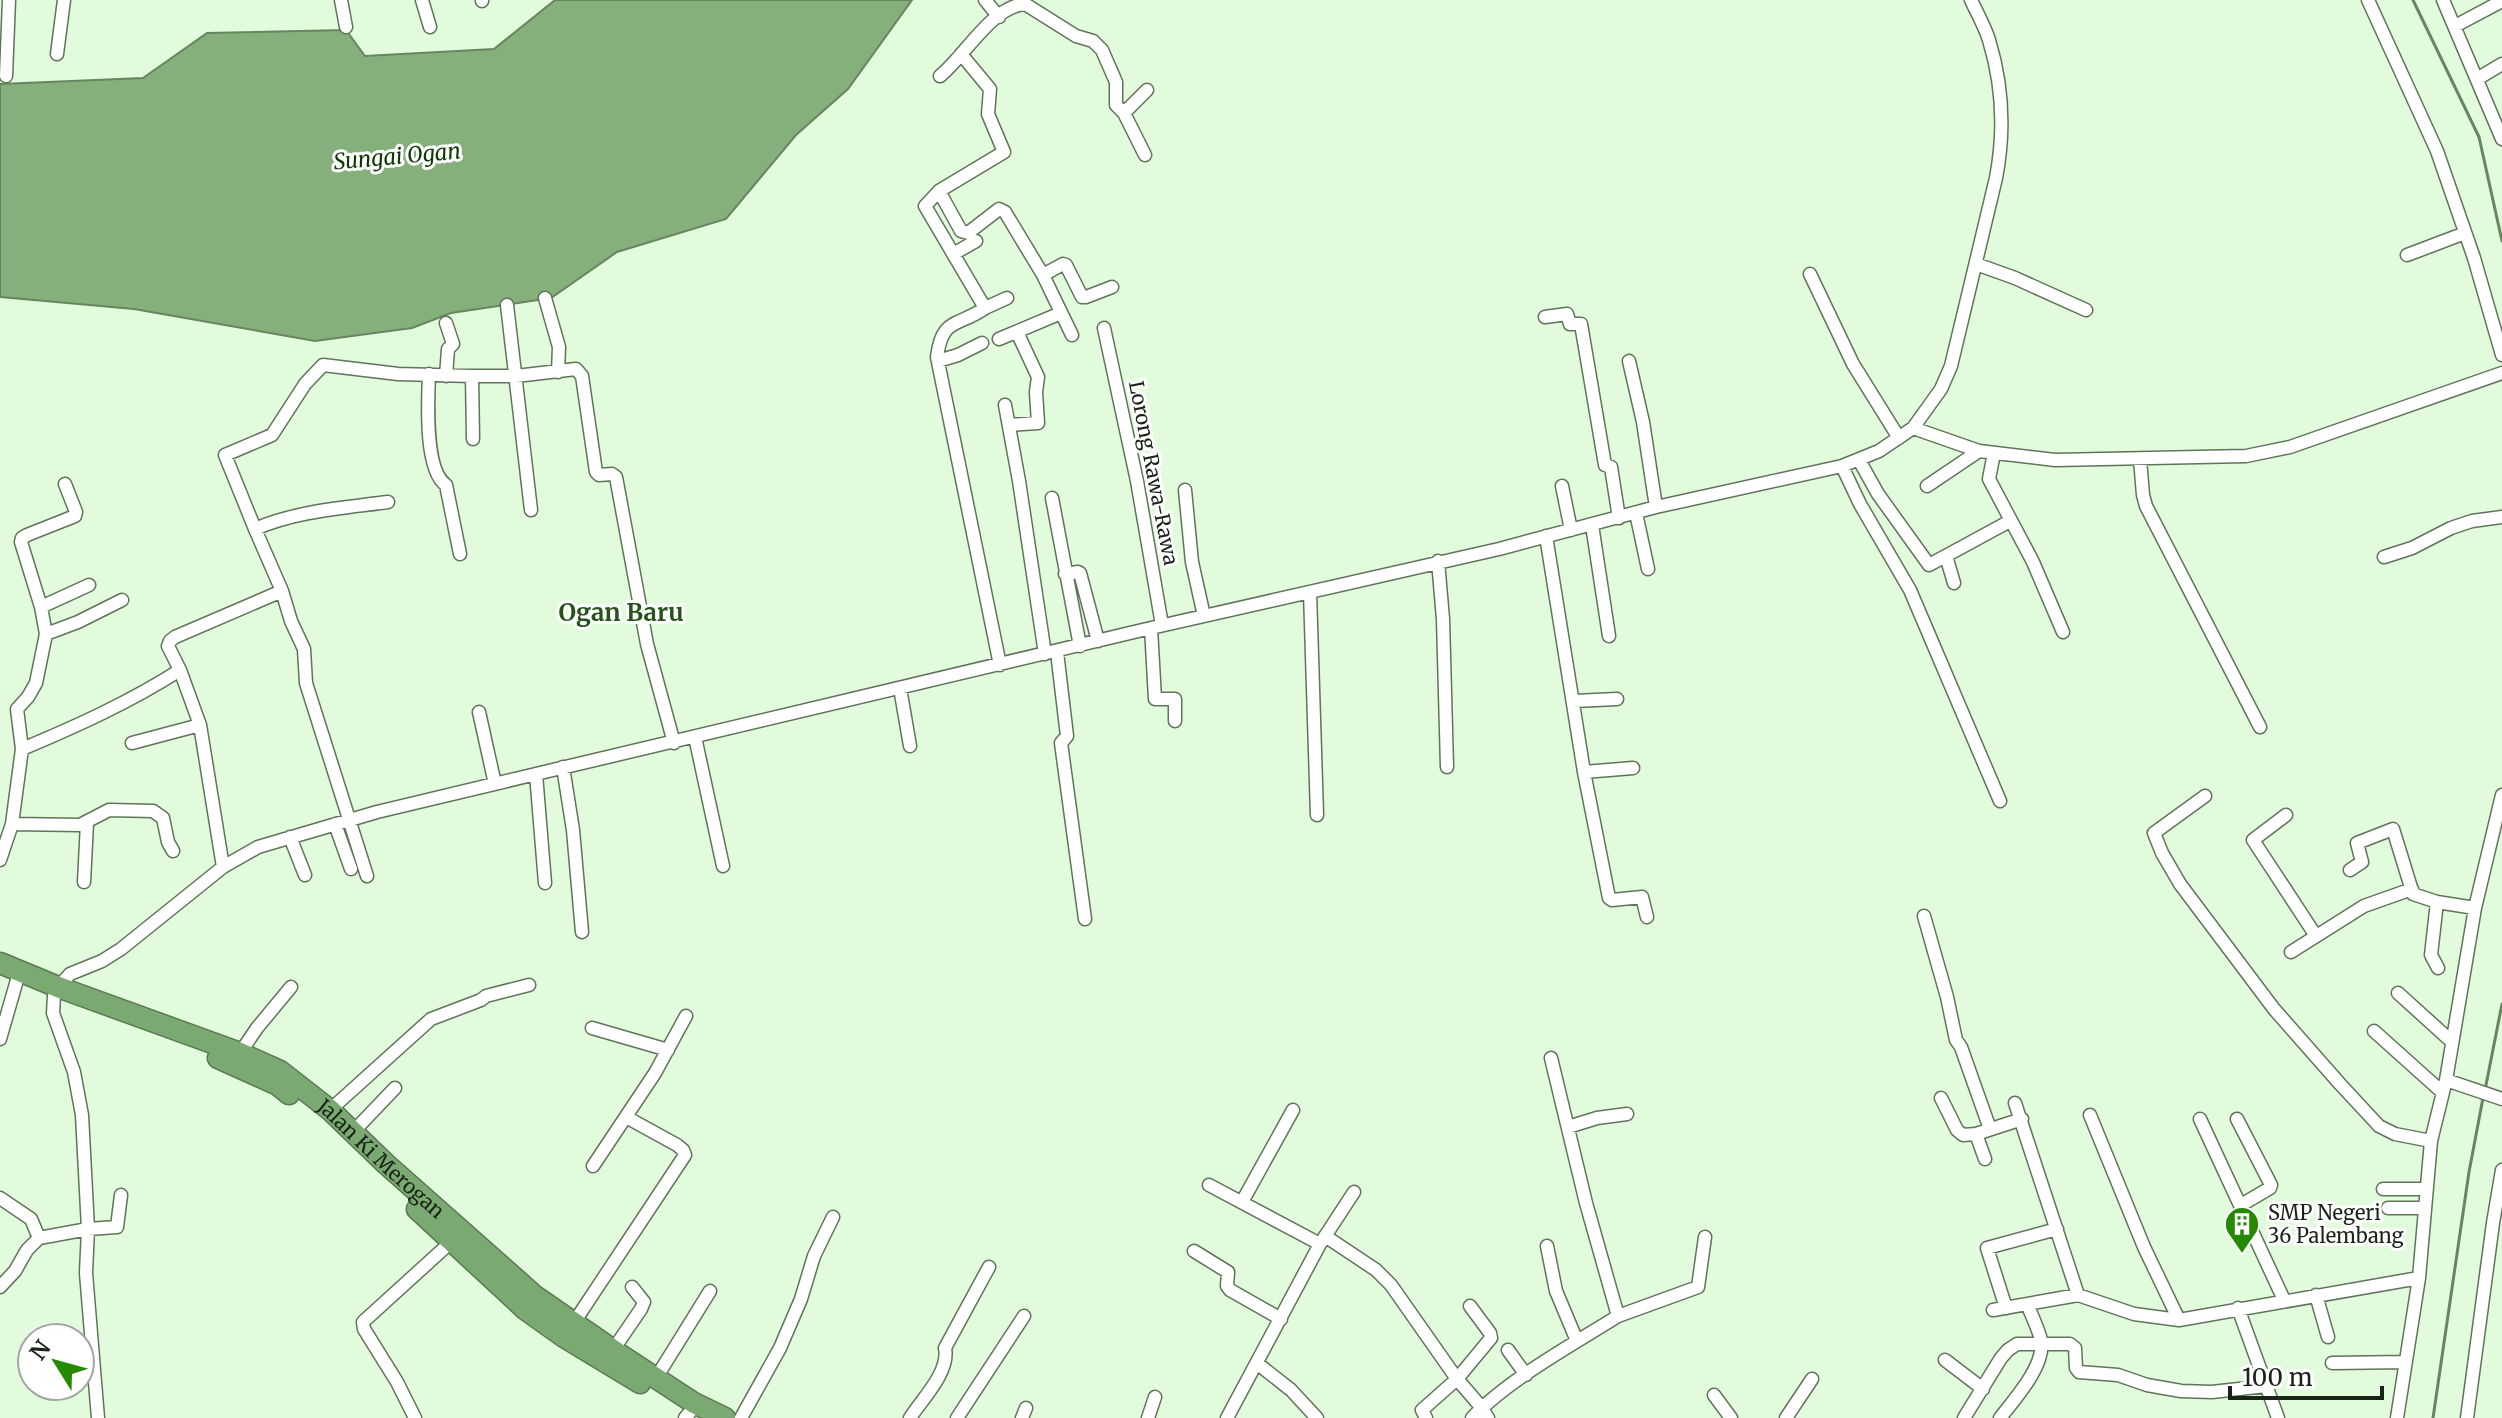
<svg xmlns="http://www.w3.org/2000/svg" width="2502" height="1418" font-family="Merriweather,serif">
	<rect width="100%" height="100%" fill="#e3fbdd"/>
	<path fill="#85b07c" stroke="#65865e" stroke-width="2" d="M 555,0 L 912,0 L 848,89 L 796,135 L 726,219 L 617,252 L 551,298 L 451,313 L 412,328 L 315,341 L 134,309 L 0,297 L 0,84 L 143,78 L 207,33 L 346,30 L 365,56 L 494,49 Z"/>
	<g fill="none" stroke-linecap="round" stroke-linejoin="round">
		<path stroke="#65865e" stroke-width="3" d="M 2413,0 L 2479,137 L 2502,241
			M 2485,1090 L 2502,1004
			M 2433,1418 L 2469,1172 L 2483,1098"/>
		<g stroke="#5f745a" stroke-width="15">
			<path id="minor" d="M 341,0 L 346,27
				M 422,0 L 430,27
				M 482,0 L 482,1
				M 985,0 L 999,17
				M 2368,0 L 2437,151 L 2474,258 L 2502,355
				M 2443,0 L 2502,139
				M 2455,26 L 2502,1
				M 57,54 L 64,0
				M 961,54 L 990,89 L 988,114 L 1004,152 L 939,191 L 925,206 L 985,308 C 958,327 942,317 937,357 L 1000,665
				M 6,76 L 9,0
				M 940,76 C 964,57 992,6 1025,4 L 1076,36 L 1093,41 L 1102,50 L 1116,82 L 1116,105 L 1124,113 L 1145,155
				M 2477,79 L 2502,64
				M 1124,113 L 1147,90
				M 939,191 L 961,231 L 968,233 L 999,209 L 1005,212 L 1043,275 L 1072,335
				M 953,254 L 976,241
				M 2407,255 L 2465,233
				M 1976,264 L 2015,278 L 2086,310
				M 1810,274 L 1853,364 L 1899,438
				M 1043,275 L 1063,264 L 1066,265 L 1082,297 L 1086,297 L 1112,287
				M 545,298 L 559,347 L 558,372
				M 507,305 L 531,510
				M 985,308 L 1007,298
				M 1545,317 L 1567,314 L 1570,324 L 1581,324 L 1605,465 L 1611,467 L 1619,518
				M 446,323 L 453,344 L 448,349 L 446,376
				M 1104,328 L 1137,481 L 1162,625
				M 999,339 L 1061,313
				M 938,361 L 958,355 L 982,343
				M 1629,361 L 1643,422 L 1656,507
				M 429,374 C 428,400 424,470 446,485 L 460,554
				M 472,376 L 473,439
				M 1005,405 L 1019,481 L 1045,654
				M 1009,425 L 1038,423 L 1036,392 L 1038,377 L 1017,332
				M 1913,428 L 1979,451 L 2055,460 L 2246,456 L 2290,447 L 2502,373
				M 1994,453 L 1989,479 L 2033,562 L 2063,632
				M 2140,459 L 2143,495 L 2146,506 L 2260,727
				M 1859,460 L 1878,494 L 1929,565 L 2010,521
				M 1842,466 L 1860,504 L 1910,590 L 2000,801
				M 1562,486 L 1571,530
				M 1927,486 L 1979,451
				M 1185,490 L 1192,562 L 1204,616
				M 1052,498 L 1080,646
				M 1636,513 L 1648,569
				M 1592,525 L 1609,636
				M 255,529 L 225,455 L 272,435 L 305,384 L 323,365 L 398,374 L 472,376 L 516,376 L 576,369 L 582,376 L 596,472 L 599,475 L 612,474 L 616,477 L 647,644 L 674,743
				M 1546,536 L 1584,772 L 1633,768
				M 1946,556 L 1954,583
				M 2384,557 L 2412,548 L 2451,528 L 2472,521 L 2502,517
				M 1438,561 L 1443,619 L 1447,767
				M 1065,574 L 1078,572 L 1080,573 L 1098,641
				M 1310,592 L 1317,815
				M 41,607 L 89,585
				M 1151,628 L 1155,699 L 1175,699 L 1175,721
				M 46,634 L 78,622 L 122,600
				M 1057,652 L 1067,736 L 1061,743 L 1085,919
				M 900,688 L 910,746
				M 1574,701 L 1617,699
				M 479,712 L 495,784
				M 695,737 L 723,866
				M 132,743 L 200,725
				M 22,749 C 77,726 130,702 180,670
				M 563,767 L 573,830 L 582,932
				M 1584,772 L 1609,898 L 1612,900 L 1642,897 L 1647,917
				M 536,774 L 545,883
				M 2205,796 L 2154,833 L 2162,853 L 2180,884 L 2274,1009 L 2340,1084 L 2379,1126 L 2395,1134 L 2431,1141
				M 2286,815 L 2253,840 L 2316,936
				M 12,824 L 80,825 L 109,810 L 153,811 L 163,818 L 168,842 L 173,851
				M 335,824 L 351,869
				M 290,837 L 305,875
				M 0,860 L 12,824 L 22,749 L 17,709 L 28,697 L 36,683 L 46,634 L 41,607 L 21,542 L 22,538 L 27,535 L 75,516 L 76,512 L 65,484
				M 223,867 L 200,725 L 180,670 L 168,646 L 170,641 L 175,637 L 282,591
				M 2350,870 L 2362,862 L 2357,843 L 2393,829 L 2413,894 L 2437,902
				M 367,876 L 306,683 L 304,649 L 291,621 L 282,591 L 255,529 C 296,511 344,508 388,502
				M 84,882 L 87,823
				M 1924,916 L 1947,997 L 1956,1040 L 1961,1047 L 1990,1129
				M 2291,952 L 2364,906 L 2412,889
				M 2438,968 L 2431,955 L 2437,902 L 2475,908
				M 58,987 L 70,974 L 102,961 L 121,949 L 223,867 L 258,847 L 377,812 L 536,774 L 1151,628 L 1499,549 L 1656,507 L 1842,466 L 1879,451 L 1913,428 L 1941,389 L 1951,366 L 1996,178 C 2005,131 2003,86 1989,40 C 1985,27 1977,13 1971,0
				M 2398,993 L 2451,1041
				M 54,996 L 53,1013 L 74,1072 L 82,1115 L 88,1229 L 86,1273 L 98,1418
				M 592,1028 L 668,1050
				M 2374,1031 L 2442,1092
				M 0,1039 L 17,980
				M 240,1053 L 257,1028 L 291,987
				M 2446,1080 L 2502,1099
				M 1941,1098 L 1957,1130 L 1963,1135 L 1976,1134 L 2022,1119
				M 2015,1103 L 2078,1295 L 2134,1314 L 2179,1320 L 2419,1278
				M 330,1110 L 431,1019 L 481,1000 L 486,996 L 529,985
				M 2090,1115 L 2144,1247 L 2179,1320
				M 2200,1119 L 2284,1300
				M 2237,1119 L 2271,1185 L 2270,1188 L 2241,1205
				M 1568,1127 L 1597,1118 L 1627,1114
				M 353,1132 L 395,1088
				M 1976,1134 L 1985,1159
				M 593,1166 L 655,1073 L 686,1016
				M 1209,1185 L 1320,1244
				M 2383,1189 L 2427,1189
				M 0,1198 L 31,1219 L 39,1238
				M 1242,1202 L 1293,1110
				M 2388,1208 L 2425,1208
				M 1325,1236 L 1376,1270 L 1391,1285 L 1457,1379 L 1482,1408 L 1488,1418
				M 1547,1246 L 1556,1291 L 1577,1341
				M 1194,1251 L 1228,1272 L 1227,1286 L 1230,1290 L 1281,1319
				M 0,1287 L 15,1271 L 27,1250 L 39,1238 L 88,1229 L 117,1227 L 121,1195
				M 2316,1295 L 2328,1337
				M 2006,1308 L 1987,1248 L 2057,1229
				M 2238,1308 L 2278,1418
				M 1993,1310 L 2078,1295
				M 1618,1316 L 1698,1287 L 1705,1237
				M 573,1324 L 685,1155 L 683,1150 L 677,1145 L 626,1117
				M 613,1350 L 641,1309 L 644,1302 L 632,1287
				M 1508,1350 L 1526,1375
				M 1945,1360 L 1983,1389
				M 2332,1363 L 2406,1362
				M 1258,1364 L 1291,1390 L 1317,1418
				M 656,1378 L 710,1291
				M 1714,1395 L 1731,1418
				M 415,1418 L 397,1382 L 364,1329 L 363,1322 L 451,1242
				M 685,1418 L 691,1411
				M 741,1418 L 780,1348 L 801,1299 L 814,1256 L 833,1217
				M 910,1418 C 922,1399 950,1372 945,1348 L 989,1267
				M 957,1418 L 1024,1316
				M 1022,1418 L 1026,1408
				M 1148,1418 L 1155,1397
				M 1227,1418 L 1320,1244 L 1354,1192
				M 1426,1418 L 1422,1410 L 1457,1379 L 1491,1338 L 1490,1333 L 1470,1306
				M 1472,1418 C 1509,1379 1572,1345 1618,1316 L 1586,1203 L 1551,1058
				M 1786,1418 L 1812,1379
				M 1964,1418 L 2001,1358 L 2008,1350 L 2017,1344 L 2070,1344 L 2075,1348 L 2076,1368 L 2079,1372 L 2118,1375 L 2147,1385 L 2181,1391 L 2212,1392 L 2266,1386
				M 2000,1418 C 2014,1400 2046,1365 2041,1340 C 2038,1328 2032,1316 2027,1304
				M 2397,1418 L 2419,1278 L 2431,1141 L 2446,1080 L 2475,908 L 2502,795
				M 2467,1418 L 2493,1223 L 2502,1170"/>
		</g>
		<g stroke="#597a52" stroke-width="23">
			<g id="highway">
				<path id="s1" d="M 0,963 L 58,987 L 240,1053 L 280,1071 L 330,1110 L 386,1164 L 535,1296 L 613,1350 L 694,1403 L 725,1418"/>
				<path d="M 218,1058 L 278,1085 L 289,1094"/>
				<path d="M 417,1209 L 526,1310 L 564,1337 L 640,1383"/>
			</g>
		</g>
		<use href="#minor" stroke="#fff" stroke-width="12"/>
		<use href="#highway" stroke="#7ba972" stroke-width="20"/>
	</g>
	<defs>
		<g id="building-pin" transform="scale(1.8)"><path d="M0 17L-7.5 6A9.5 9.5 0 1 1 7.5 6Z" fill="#268a00" stroke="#fff"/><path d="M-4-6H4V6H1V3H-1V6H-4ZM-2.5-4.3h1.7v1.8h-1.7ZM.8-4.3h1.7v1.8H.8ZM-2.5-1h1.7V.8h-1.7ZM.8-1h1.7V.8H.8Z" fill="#fff"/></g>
	</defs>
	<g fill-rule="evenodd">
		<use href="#building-pin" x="2242" y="1224"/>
	</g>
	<g text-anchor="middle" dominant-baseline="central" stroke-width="6" stroke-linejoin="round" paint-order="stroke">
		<g font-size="20" fill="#1a2318" stroke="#fff">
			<text transform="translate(1154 473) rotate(79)">Lorong Rawa-Rawa</text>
			<text stroke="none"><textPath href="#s1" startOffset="434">Jalan Ki Merogan</textPath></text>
		</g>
		<g font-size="20" fill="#1a2318" stroke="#fff" text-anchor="start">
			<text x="2268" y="1212">SMP Negeri<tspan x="2268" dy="23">36 Palembang</tspan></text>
		</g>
		<g font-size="22" font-style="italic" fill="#0e3903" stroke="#fff">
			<text transform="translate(397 156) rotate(-5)">Sungai Ogan</text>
		</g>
		<g font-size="24" font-weight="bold" fill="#25541b" stroke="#fff">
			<text x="621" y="612">Ogan Baru</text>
		</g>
	</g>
	<g transform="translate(56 1362) rotate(307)"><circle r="38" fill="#ffffff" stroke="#a3a7a3" stroke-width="2"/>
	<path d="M0-6L14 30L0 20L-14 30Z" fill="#268a00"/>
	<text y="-12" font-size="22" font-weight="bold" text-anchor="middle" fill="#1a2318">N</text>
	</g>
	<path d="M2230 1386v12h152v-12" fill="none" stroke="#1a2318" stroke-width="4"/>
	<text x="2242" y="1386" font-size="24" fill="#1a2318" stroke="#ffffff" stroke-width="6" paint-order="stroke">100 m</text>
</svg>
